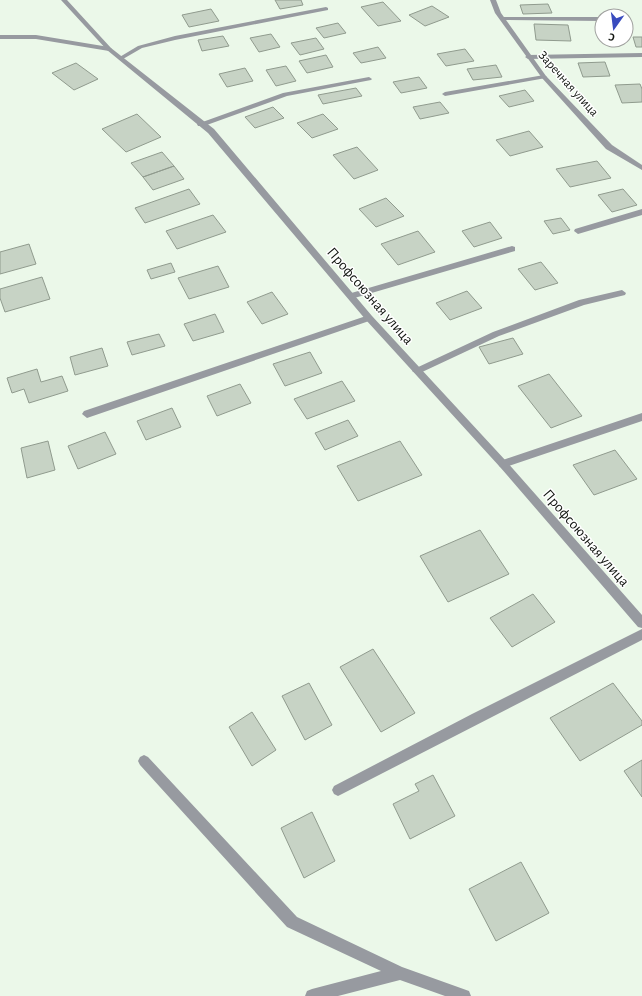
<svg xmlns="http://www.w3.org/2000/svg" width="642" height="996" font-family="'Alegreya Sans',sans-serif">
	<rect width="100%" height="100%" fill="#ebf8e9"/>
	<path fill="#c7d3c5" stroke="#909b8e" d="M 275,0 L 301,0 L 303,5 L 280,9 Z
		M 383,2 L 401,21 L 378,26 L 361,7 Z
		M 548,4 L 552,13 L 523,14 L 520,5 Z
		M 432,6 L 449,17 L 425,26 L 409,15 Z
		M 211,9 L 219,21 L 189,27 L 182,15 Z
		M 338,23 L 346,33 L 324,38 L 316,28 Z
		M 534,24 L 568,25 L 571,41 L 536,40 Z
		M 271,34 L 280,47 L 259,52 L 250,38 Z
		M 223,36 L 229,46 L 202,51 L 198,40 Z
		M 633,37 L 642,37 L 642,47 L 636,47 Z
		M 316,38 L 324,49 L 300,55 L 291,43 Z
		M 378,47 L 386,58 L 361,63 L 353,53 Z
		M 465,49 L 474,61 L 446,66 L 437,54 Z
		M 326,55 L 333,67 L 307,73 L 299,61 Z
		M 605,62 L 610,76 L 583,77 L 578,63 Z
		M 76,63 L 98,79 L 74,90 L 52,73 Z
		M 496,65 L 502,77 L 473,80 L 467,69 Z
		M 286,66 L 296,81 L 276,86 L 266,70 Z
		M 245,68 L 253,81 L 227,87 L 219,74 Z
		M 419,77 L 427,88 L 401,93 L 393,82 Z
		M 640,84 L 642,89 L 642,102 L 622,103 L 615,85 Z
		M 356,88 L 362,96 L 323,104 L 318,95 Z
		M 525,90 L 534,101 L 509,107 L 499,96 Z
		M 440,102 L 449,113 L 420,119 L 413,107 Z
		M 273,107 L 284,118 L 255,128 L 245,117 Z
		M 137,114 L 161,137 L 126,152 L 102,129 Z
		M 323,114 L 338,129 L 312,138 L 297,123 Z
		M 529,131 L 543,147 L 510,156 L 496,140 Z
		M 357,147 L 378,170 L 354,179 L 333,155 Z
		M 162,152 L 174,166 L 143,177 L 131,163 Z
		M 597,161 L 611,178 L 570,187 L 556,169 Z
		M 174,166 L 184,179 L 153,190 L 143,177 Z
		M 189,189 L 200,204 L 145,223 L 135,208 Z
		M 623,189 L 637,205 L 612,212 L 598,195 Z
		M 386,198 L 404,216 L 376,227 L 359,209 Z
		M 213,215 L 226,232 L 177,249 L 166,231 Z
		M 561,218 L 570,230 L 553,234 L 544,221 Z
		M 490,222 L 502,238 L 474,247 L 462,231 Z
		M 418,231 L 435,252 L 398,265 L 381,244 Z
		M 29,244 L 36,264 L 0,274 L 0,252 Z
		M 541,262 L 558,283 L 535,290 L 518,269 Z
		M 171,263 L 175,272 L 151,279 L 147,270 Z
		M 218,266 L 229,287 L 189,299 L 178,278 Z
		M 42,277 L 50,299 L 5,312 L 0,298 L 0,289 Z
		M 467,291 L 482,308 L 450,320 L 436,303 Z
		M 272,292 L 288,314 L 262,324 L 247,302 Z
		M 215,314 L 224,332 L 193,341 L 184,324 Z
		M 159,334 L 165,346 L 132,355 L 127,342 Z
		M 513,338 L 523,354 L 489,364 L 479,347 Z
		M 102,348 L 108,366 L 75,375 L 70,357 Z
		M 310,352 L 322,373 L 285,386 L 273,364 Z
		M 37,369 L 41,382 L 62,376 L 68,391 L 29,403 L 24,389 L 12,393 L 7,378 Z
		M 549,374 L 582,416 L 551,428 L 518,386 Z
		M 342,381 L 355,401 L 307,419 L 294,399 Z
		M 240,384 L 251,403 L 217,416 L 207,396 Z
		M 172,408 L 181,427 L 146,440 L 137,421 Z
		M 348,420 L 358,436 L 325,450 L 315,433 Z
		M 105,432 L 116,454 L 78,469 L 68,446 Z
		M 48,441 L 55,470 L 27,478 L 21,448 Z
		M 400,441 L 422,475 L 358,501 L 337,466 Z
		M 615,450 L 637,479 L 594,495 L 573,465 Z
		M 480,530 L 509,574 L 448,602 L 420,556 Z
		M 533,594 L 555,622 L 512,647 L 490,618 Z
		M 373,649 L 415,713 L 381,732 L 340,667 Z
		M 309,683 L 332,725 L 305,740 L 282,696 Z
		M 613,683 L 642,721 L 642,725 L 580,761 L 550,718 Z
		M 252,712 L 276,750 L 252,766 L 229,727 Z
		M 642,760 L 642,797 L 624,771 Z
		M 433,775 L 455,816 L 410,839 L 393,804 L 419,791 L 415,784 Z
		M 312,812 L 335,861 L 304,878 L 281,828 Z
		M 521,862 L 549,913 L 496,941 L 469,889 Z"/>
	<g fill="none" stroke-linecap="round" stroke-linejoin="round">
		<path fill="#979aa0" fill-rule="evenodd" d="M 326,7 L 328,8 L 328,10 L 175,40 L 142,48 L 123,59 L 118,58 L 138,46 L 175,36 Z
			M 502,17 L 602,17 L 602,21 L 500,20 L 500,18 Z
			M 626,19 L 630,20 L 631,21 L 626,23 Z
			M 0,35 L 36,35 L 109,47 L 112,49 L 109,51 L 36,39 L 0,39 Z
			M 642,53 L 642,57 L 528,59 L 525,57 L 528,55 Z
			M 544,75 L 547,77 L 546,78 L 445,96 L 442,94 L 445,92 Z
			M 369,77 L 372,79 L 371,80 L 287,96 L 204,126 L 198,126 L 197,124 L 283,93 Z
			M 642,209 L 642,215 L 578,234 L 574,231 L 575,229 Z
			M 512,246 L 515,247 L 515,251 L 351,299 L 347,296 L 348,294 Z
			M 622,290 L 626,293 L 625,295 L 584,305 L 499,336 L 420,373 L 417,374 L 412,371 L 414,369 L 493,332 L 579,300 Z
			M 369,315 L 373,318 L 372,320 L 87,418 L 82,414 L 84,411 Z
			M 642,413 L 642,421 L 503,468 L 500,467 L 498,464 L 500,461 Z
			M 642,629 L 642,640 L 342,794 L 338,796 L 334,794 L 332,790 L 334,786 L 472,714 Z
			M 144,755 L 148,757 L 297,917 L 402,967 L 469,991 L 471,996 L 445,996 L 400,980 L 338,996 L 305,996 L 307,991 L 312,989 L 381,971 L 287,927 L 140,765 L 138,761 L 140,757 Z"/>
		<path fill="#979aa0" fill-rule="evenodd" d="M 61,0 L 67,0 L 111,48 L 214,129 L 372,316 L 506,461 L 642,615 L 642,628 L 638,627 L 500,467 L 366,320 L 208,133 L 107,50 Z
			M 490,0 L 496,0 L 501,13 L 546,76 L 612,145 L 642,165 L 642,170 L 606,149 L 542,78 L 495,13 Z"/>
	</g>
	<g text-anchor="middle" dominant-baseline="central" stroke-width="3" stroke-linejoin="round" paint-order="stroke">
		<g font-size="13" fill="#111510" stroke="#fff">
			<text transform="translate(568 84) rotate(48)">Заречная улица</text>
		</g>
		<g font-size="15" fill="#111510" stroke="#fff">
			<text transform="translate(370 296) rotate(49)">Профсоюзная улица</text>
			<text transform="translate(586 538) rotate(49)">Профсоюзная улица</text>
		</g>
	</g>
	<g transform="translate(614 28) rotate(194)"><circle r="19" fill="#ffffff" stroke="#a0a19f"/>
	<path d="M0-3L7 15L0 10L-7 15Z" fill="#394bbe"/>
	<text y="-6" font-size="11" font-weight="bold" text-anchor="middle" fill="#111510">С</text>
	</g>
</svg>
